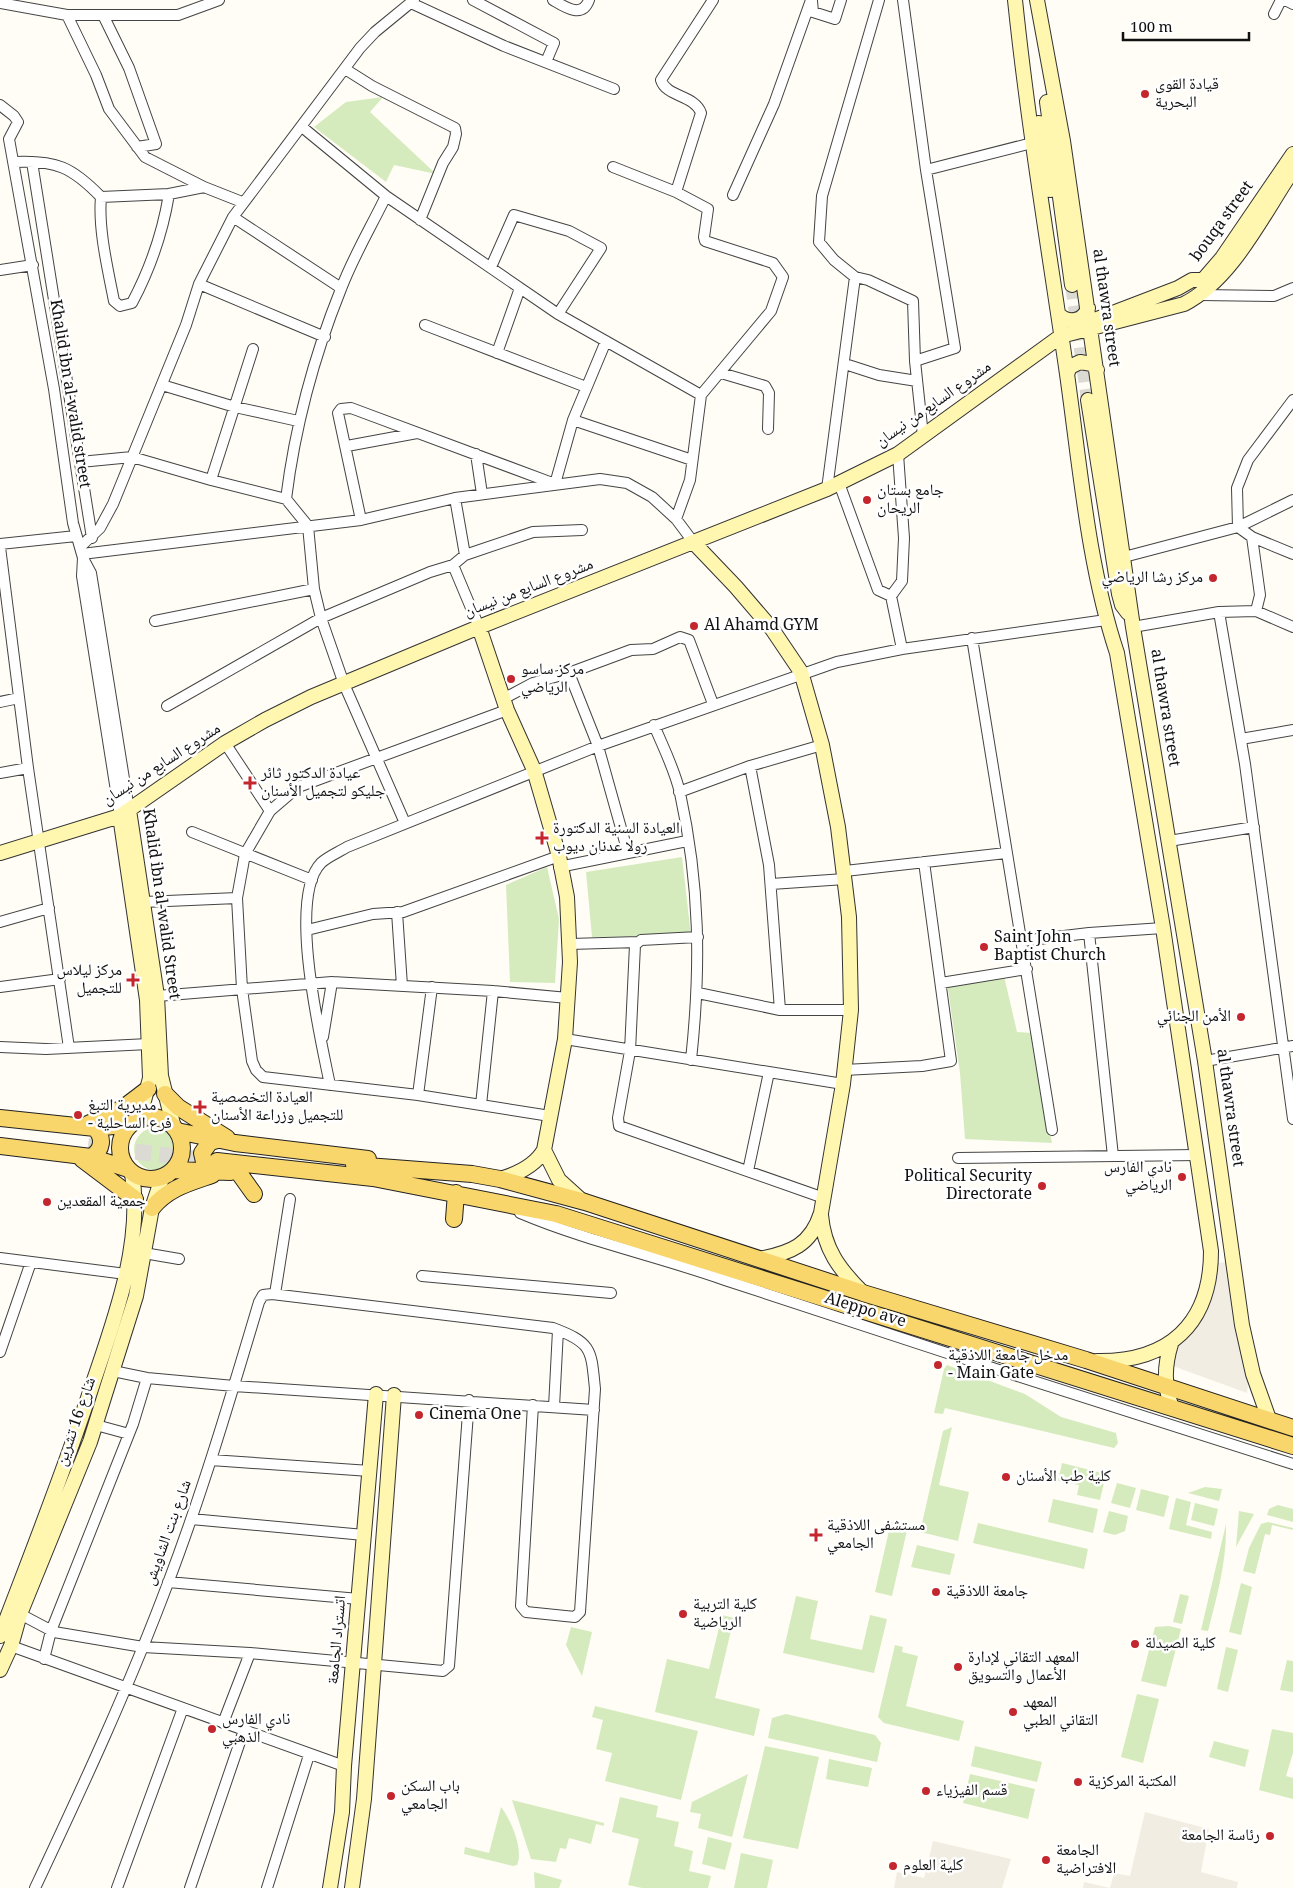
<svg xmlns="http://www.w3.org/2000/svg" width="1293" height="1888" font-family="Georgia,'Noto Naskh Arabic',serif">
	<rect width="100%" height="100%" fill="#fffdf5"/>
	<path fill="#d5ebbd" d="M 383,97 L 370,112 L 436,174 L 394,165 L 386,182 L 314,127 L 346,102 Z
		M 682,857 L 691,936 L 592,937 L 586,872 Z
		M 547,867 L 559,919 L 555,983 L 510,982 L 506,885 Z
		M 1004,976 L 1017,1032 L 1033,1033 L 1052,1143 L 965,1139 L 960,1073 L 947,982 Z
		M134 1149a21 21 0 1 1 42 0a21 21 0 1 1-42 0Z
		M 947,1365 L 1025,1394 L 1061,1417 L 1116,1433 L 1118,1443 L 1114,1448 L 945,1408 L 943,1414 L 934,1413 L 944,1369 Z
		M 952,1427 L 939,1485 L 969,1492 L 958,1541 L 920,1532 L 943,1431 Z
		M 1062,1463 L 1106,1474 L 1100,1500 L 1077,1495 L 1079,1485 L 1058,1481 Z
		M 1117,1483 L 1136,1488 L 1130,1508 L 1111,1503 Z
		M 1205,1487 L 1222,1489 L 1219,1501 L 1188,1493 Z
		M 1141,1489 L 1169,1496 L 1164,1517 L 1136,1510 Z
		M 1176,1498 L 1191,1502 L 1186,1525 L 1212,1532 L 1211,1539 L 1169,1529 Z
		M 1053,1499 L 1098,1509 L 1093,1533 L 1048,1522 Z
		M 1195,1503 L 1218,1509 L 1214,1526 L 1191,1520 Z
		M 1278,1505 L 1293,1509 L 1293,1522 L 1267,1515 L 1269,1509 Z
		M 1109,1511 L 1128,1516 L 1125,1531 L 1115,1535 L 1103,1532 Z
		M 1239,1511 L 1254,1514 L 1236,1547 Z
		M 891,1522 L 908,1526 L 892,1596 L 875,1592 Z
		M 1268,1522 L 1293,1528 L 1293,1530 L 1272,1525 L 1270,1535 L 1265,1534 L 1255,1574 L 1243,1571 L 1249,1548 L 1261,1524 Z
		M 978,1523 L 1088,1549 L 1084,1569 L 973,1543 Z
		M 1226,1524 C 1227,1561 1217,1596 1208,1631 L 1201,1630 Z
		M 917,1545 L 955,1554 L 950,1575 L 911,1567 Z
		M 1241,1583 L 1252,1587 L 1241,1635 L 1229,1632 Z
		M 1180,1594 L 1189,1596 L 1182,1624 L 1173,1622 Z
		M 796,1596 L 818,1601 L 810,1639 L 862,1650 L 870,1615 L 887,1619 L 874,1673 L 783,1653 Z
		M 722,1615 L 734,1618 L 715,1698 L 760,1709 L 754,1736 L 655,1712 L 667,1659 L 709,1669 Z
		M 1169,1626 L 1181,1629 L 1166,1687 L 1141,1681 L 1155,1627 Z
		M 571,1627 L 592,1632 L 582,1676 L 566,1645 Z
		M 895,1645 L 903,1647 L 902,1652 L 918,1656 L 906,1706 L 964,1721 L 959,1741 L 884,1723 L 878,1717 Z
		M 1226,1647 L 1238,1650 L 1228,1692 L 1217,1689 Z
		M 1287,1660 L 1293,1661 L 1293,1692 L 1280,1690 Z
		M 1137,1694 L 1159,1699 L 1143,1763 L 1121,1757 Z
		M 595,1706 L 698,1731 L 681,1800 L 605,1781 L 612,1753 L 596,1749 L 603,1720 L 592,1717 Z
		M 786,1714 L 875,1735 L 881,1743 L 877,1762 L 768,1738 L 772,1718 Z
		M 1272,1729 L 1293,1733 L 1293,1753 L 1286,1776 L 1293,1778 L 1293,1799 L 1259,1790 Z
		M 1214,1741 L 1249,1750 L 1245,1767 L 1209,1757 Z
		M 765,1746 L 819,1757 L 798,1849 L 743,1838 Z
		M 975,1746 L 1042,1762 L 1037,1782 L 971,1766 Z
		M 829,1759 L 872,1768 L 868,1787 L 826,1779 Z
		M 748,1774 L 732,1837 L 698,1828 L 701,1814 L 690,1812 L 692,1802 Z
		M 970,1774 L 1035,1789 L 1028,1819 L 963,1803 Z
		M 620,1797 L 658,1806 L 656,1817 L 679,1822 L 674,1846 L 693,1851 L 689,1871 L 711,1876 L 708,1888 L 642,1888 L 628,1885 L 639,1839 L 612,1832 Z
		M 512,1800 L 604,1823 L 604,1826 L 596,1824 L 591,1844 L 569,1838 L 566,1849 L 560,1848 L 556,1862 L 531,1859 Z
		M 501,1807 C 511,1820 524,1850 517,1865 L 513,1866 L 464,1854 L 465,1847 L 489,1853 Z
		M 708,1837 L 732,1843 L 725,1870 L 702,1864 Z
		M 741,1853 L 773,1860 L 767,1888 L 734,1888 Z
		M 534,1872 L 562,1880 L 559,1888 L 535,1888 Z"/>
	<path fill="#f1ede2" d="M 1229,1262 L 1248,1384 L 1247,1393 L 1170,1365 L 1177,1344 L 1206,1307 L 1214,1291 L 1218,1263 Z
		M 1145,1812 L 1209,1829 L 1201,1872 L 1238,1882 L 1237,1888 L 1083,1888 L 1084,1882 L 1110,1888 L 1114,1873 L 1130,1876 Z
		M 933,1841 L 1011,1859 L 1002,1888 L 894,1888 L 897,1872 L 924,1878 Z"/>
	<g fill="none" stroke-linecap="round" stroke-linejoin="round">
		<path stroke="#dbdad3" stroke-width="14" stroke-dasharray="14 7" stroke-linecap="butt" d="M 1072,285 L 1088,400"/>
		<path stroke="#dbdad3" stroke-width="16" stroke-dasharray="16 8" stroke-linecap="butt" d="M 88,1146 L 215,1161"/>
		<g stroke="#444" stroke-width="12">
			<path id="street" d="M 473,0 L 554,43 L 546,62
				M 553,0 C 565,7 582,19 589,0
				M 879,0 L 822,196 L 819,242 L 834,260 L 855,277 L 868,280 L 913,301 L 915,361 L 923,436
				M 903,0 L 926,170 L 955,348 L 915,361
				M 1285,0 L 1293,4
				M 812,1 L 813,12 L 835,19 L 841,0
				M 0,3 L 67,15 L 178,15 L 219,0
				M 411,3 L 504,46 L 614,89
				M 1274,14 L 1281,0
				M 67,15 L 96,75 L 109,109 L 145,157 L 204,187 L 242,202
				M 103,15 L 129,68 L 156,144 L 137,147
				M 345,69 L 372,86 L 455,128 L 456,134 L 453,147 L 443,163 L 420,220
				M 0,105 L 14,116 L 18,122 L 9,139 L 54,389 L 73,523 L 83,558 L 91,573 L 129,810
				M 302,127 L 386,196 L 558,314 L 701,395 L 690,480 L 676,519
				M 14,162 C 56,160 72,167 101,197
				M 32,162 L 92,538
				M 613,167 L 676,192
				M 926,170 L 1032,143
				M 169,194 L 101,197 C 98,229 108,270 114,301 L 120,306 L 132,303 C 149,271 163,231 169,194 L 204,187
				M 733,195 L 774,104 L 811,0
				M 233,217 L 341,288
				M 491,267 L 514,215 L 569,231 L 601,248 L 558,314
				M 0,270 L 33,265
				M 199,284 L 325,337
				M 1201,295 L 1274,296 L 1293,288
				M 425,325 L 586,387
				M 497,353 L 520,288
				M 845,364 L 879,375 L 917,381
				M 721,373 L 765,386 L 769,393 L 768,429
				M 162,385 L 235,407 L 298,421
				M 701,395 L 771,311 L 783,277 L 773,263 L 705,241 L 704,237 L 708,209 L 676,192 L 701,113 C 695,95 666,97 661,80 L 713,0
				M 1293,400 L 1248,460 L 1237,488 L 1238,527 L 1252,537 L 1293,554
				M 573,420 L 692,460
				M 347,446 L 417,433
				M 476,454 L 482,494
				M 80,462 L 132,457 L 211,480 L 286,499 L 308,526 L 314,589 L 321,618 L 344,684 L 405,823
				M 211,480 L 253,349
				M 839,483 L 878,590 L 891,596 L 902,649
				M 827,489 L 855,277
				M 455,498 L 465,555
				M 286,499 C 295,427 314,356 341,289 C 353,257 371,227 386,196
				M 361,520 L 338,413 L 341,409 L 351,408 L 555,484 L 573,420 L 606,341
				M 1252,537 L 1260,595 L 1256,611
				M 0,544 L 76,536
				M 0,547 L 28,768 L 69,1048
				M 80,547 L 100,528 L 113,504 L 186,325 L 199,284 L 233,217 L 360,48 L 375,32 L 414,0
				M 82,554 L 361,520 L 455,498 L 600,479 L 627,483 L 652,497 L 676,519 L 694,543
				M 1124,557 L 1238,527 L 1293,500
				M 83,558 L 82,576 L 120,816
				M 453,565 L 479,627
				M 891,596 L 902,581 L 904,538 L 898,454
				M 1219,612 L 1245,764 L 1293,1119
				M 155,621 L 314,589
				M 1133,627 L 1219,612 L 1256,611 L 1293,627
				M 972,638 L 1052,1130
				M 503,699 L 533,683 L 569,673
				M 0,702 L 19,698
				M 167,706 L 321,618 L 430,572 L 453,565 L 465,555 L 533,532 L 582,530
				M 507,710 L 298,787 L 270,811 L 245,854 L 237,898 L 242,989 L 252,1061 L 256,1070 L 263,1077 L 418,1095 L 550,1116
				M 654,725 C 663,747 675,770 680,793 C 700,885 701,967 691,1060
				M 1241,739 L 1293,730
				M 225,743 L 270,811
				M 750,766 L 769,865 L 780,1010
				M 0,773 L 28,768
				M 679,792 L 750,766 L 822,745
				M 192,832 L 312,880
				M 1169,841 L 1254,827
				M 628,853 L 598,746 L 569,673 L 631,650 L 653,649 L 680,637 L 689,640 L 713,704
				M 559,867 L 687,841
				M 845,871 L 1006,853
				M 771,884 L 845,879
				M 144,902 L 237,898
				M 397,912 L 402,986
				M 0,922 L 49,908
				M 307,930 L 373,914 L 403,912 L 559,856
				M 1089,933 L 1113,1156
				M 698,937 L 641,940 L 635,945 L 630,1051 L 618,1118 L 619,1126 L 824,1198
				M 1022,941 L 1089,933 L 1163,928
				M 570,944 L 638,942
				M 941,983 L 1027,969
				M 0,987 L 60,979
				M 698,993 L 780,1010 L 851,1010
				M 157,996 L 332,982 L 493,991 L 568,998
				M 323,1037 L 332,982
				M 565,1039 L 843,1084
				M 0,1047 L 46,1049 L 149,1044
				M 1205,1061 L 1293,1046
				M 844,1070 L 922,1066 L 951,1061 L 924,862
				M 330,1085 C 321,1040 287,898 321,863 C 327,857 339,852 347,847 L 598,746 L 837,662 L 902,649 L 1106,620
				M 418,1095 L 432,987
				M 481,1105 L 493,991
				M 958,1158 L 1198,1155
				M 748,1171 L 769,1072
				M 520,1213 C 586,1241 657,1256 725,1280 C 914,1343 1103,1404 1293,1464
				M 144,1253 L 179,1259
				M 0,1258 L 126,1274
				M 422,1276 L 611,1293
				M 275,1294 L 290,1199
				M 0,1352 L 31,1262
				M 113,1371 L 147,1378 L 234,1386 L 594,1410
				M 554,1407 L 558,1330
				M 96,1425 L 129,1434
				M 211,1460 L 370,1471
				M 191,1519 L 364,1535
				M 168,1582 L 359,1599
				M 20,1614 L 54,1632 L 143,1647 L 250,1653 L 443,1671 L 449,1666 L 469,1400
				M 11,1646 L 344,1766
				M 44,1659 L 51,1631 L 133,1424 L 147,1378
				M 223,1723 L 250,1653
				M 35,1888 C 82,1788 129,1687 168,1583 C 203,1491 231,1396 259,1302 L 263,1295 L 272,1294 L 553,1328 C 593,1343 591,1350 595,1389 L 580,1612 L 575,1617 L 526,1612 L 521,1606 L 533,1405
				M 117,1888 L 183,1708
				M 190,1888 L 244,1730
				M 267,1888 L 309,1755"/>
		</g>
		<g stroke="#333" stroke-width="16">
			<path id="secondary" d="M 1015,0 C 1028,125 1049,250 1067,374 C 1080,466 1088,566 1117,653 L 1163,928 L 1211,1251 C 1211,1324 1169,1362 1097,1361
				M 1037,0 L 1063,141 L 1133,627 L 1205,1061 L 1242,1325 L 1253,1374 L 1269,1419
				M 1047,102 L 1072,285
				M 1039,123 L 1050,190
				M 1058,314 C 1068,324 1083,322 1088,308
				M 1091,325 L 1097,319 L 1178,288 L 1192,280 L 1203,280 L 1222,258 L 1293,154
				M 1067,374 L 1070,367 L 1080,362 L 1092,364 L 1097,370
				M 1088,400 L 1119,594 L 1122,605 L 1128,613
				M 694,543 L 736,587 L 772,629 L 801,672 L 822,745 L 838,827 L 849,917 L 851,1010 L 843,1084 L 821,1213 C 811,1245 791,1253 759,1259
				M 479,627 L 507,710 L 534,770 L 559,856 L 567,897 L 570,962 L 565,1039 L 544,1150 C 535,1166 517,1174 500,1179
				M 129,810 L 157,996 L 161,1076 L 174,1128
				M 120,816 L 147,1000 L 150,1078 L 139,1120
				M 0,853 L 120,816 L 225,743 L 265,720 L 311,697 L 479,627 L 827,489 L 898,454 L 1061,336 L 1184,304 C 1233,279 1263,214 1293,170
				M 544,1150 L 559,1180 L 580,1199
				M 821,1215 C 824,1249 839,1269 863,1293
				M 1171,1344 C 1164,1367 1164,1386 1172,1408
				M 0,1636 C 32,1552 65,1469 93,1383 C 115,1318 143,1243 132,1173
				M 0,1670 L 11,1646 L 20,1614 L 90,1442 L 136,1296 L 152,1208 L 162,1178
				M 330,1888 L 342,1812 L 344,1766 L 376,1394
				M 352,1888 L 364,1799 L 394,1395"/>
		</g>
		<g stroke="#222" stroke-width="18">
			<path id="primary" d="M 165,1094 L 178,1107 L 227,1138
				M120 1148a31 31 0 1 1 62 0a31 31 0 1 1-62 0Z
				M 0,1118 L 95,1128 L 131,1124
				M 88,1124 L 123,1108 L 148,1089
				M 177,1131 L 235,1143 L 368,1159
				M 0,1146 L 91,1157 L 128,1169
				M 91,1157 C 103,1150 104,1138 95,1128
				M 82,1159 L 135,1199
				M 217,1161 L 373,1178 L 556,1214 L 1293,1446
				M 354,1165 L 472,1174 L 500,1179 L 585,1202 L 863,1293 L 1086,1360 L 1293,1428
				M 173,1170 L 231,1172
				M 210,1171 L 205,1166 L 202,1153 L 210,1142 L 217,1140
				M 239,1173 L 254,1194
				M 152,1208 C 168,1188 189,1183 212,1175
				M 454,1219 L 456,1193"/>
		</g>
		<use href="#street" stroke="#fff" stroke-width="10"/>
		<use href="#secondary" stroke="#fff6b0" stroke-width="14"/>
		<use href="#primary" stroke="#f9d66b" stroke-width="16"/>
	</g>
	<g fill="#c4262e" stroke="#fff" stroke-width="2">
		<circle cx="1145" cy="94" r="5"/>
		<circle cx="867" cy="500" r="5"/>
		<circle cx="1213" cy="578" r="5"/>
		<circle cx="694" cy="626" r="5"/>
		<circle cx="511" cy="679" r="5"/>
		<path d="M247.5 775.5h5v5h5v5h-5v5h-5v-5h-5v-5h5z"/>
		<path d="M539.5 830.5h5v5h5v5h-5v5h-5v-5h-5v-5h5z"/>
		<circle cx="984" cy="947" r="5"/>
		<path d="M130.5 972.5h5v5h5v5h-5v5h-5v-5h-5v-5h5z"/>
		<circle cx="1241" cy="1017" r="5"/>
		<path d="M197.5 1099.5h5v5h5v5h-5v5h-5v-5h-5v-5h5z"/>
		<circle cx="78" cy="1115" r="5"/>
		<circle cx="1182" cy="1177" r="5"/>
		<circle cx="1042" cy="1186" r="5"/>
		<circle cx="47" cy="1202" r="5"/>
		<circle cx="938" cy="1365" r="5"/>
		<circle cx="419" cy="1415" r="5"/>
		<circle cx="1006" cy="1477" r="5"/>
		<path d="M813.5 1527.5h5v5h5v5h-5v5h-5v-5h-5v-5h5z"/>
		<circle cx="936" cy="1592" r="5"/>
		<circle cx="683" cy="1614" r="5"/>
		<circle cx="1135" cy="1644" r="5"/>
		<circle cx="958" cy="1667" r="5"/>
		<circle cx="1013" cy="1712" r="5"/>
		<circle cx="212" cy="1729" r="5"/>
		<circle cx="1078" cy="1782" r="5"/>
		<circle cx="926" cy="1791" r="5"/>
		<circle cx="391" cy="1796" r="5"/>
		<circle cx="1270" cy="1836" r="5"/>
		<circle cx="1046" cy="1860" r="5"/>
		<circle cx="893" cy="1866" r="5"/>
	</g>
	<g text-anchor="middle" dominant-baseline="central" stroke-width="5" stroke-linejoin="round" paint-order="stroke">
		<g font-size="16" fill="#111" stroke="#fff" text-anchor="start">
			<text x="1155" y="85">قيادة القوى<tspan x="1155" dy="18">البحرية</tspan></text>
			<text x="877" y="491">جامع بستان<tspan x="877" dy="18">الريحان</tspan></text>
			<text x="1203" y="578" text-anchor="end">مركز رشا الرياضي</text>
			<text x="704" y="626">Al Ahamd GYM</text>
			<text x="521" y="670">مركز ساسو<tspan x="521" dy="18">الرياضي</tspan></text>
			<text x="261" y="774">عيادة الدكتور ثائر<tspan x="261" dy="18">جليكو لتجميل الأسنان</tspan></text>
			<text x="553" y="829">العيادة السنية الدكتورة<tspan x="553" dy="18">رولا عدنان ديوب</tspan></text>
			<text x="994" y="938">Saint John<tspan x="994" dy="18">Baptist Church</tspan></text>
			<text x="122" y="971" text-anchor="end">مركز ليلاس<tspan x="122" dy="18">للتجميل</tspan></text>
			<text x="1231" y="1017" text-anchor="end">الأمن الجنائي</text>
			<text x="211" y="1098">العيادة التخصصية<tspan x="211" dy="18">للتجميل وزراعة الأسنان</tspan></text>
			<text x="88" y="1106">مديرية التبغ<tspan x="88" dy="18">- فرع الساحلية</tspan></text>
			<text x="1172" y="1168" text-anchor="end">نادي الفارس<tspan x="1172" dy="18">الرياضي</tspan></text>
			<text x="1032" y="1177" text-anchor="end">Political Security<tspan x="1032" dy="18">Directorate</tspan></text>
			<text x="57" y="1202">جمعية المقعدين</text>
			<text x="948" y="1356">مدخل جامعة اللاذقية<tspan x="948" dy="18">- Main Gate</tspan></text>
			<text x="429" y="1415">Cinema One</text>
			<text x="1016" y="1477">كلية طب الأسنان</text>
			<text x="827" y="1526">مستشفى اللاذقية<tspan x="827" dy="18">الجامعي</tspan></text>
			<text x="946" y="1592">جامعة اللاذقية</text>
			<text x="693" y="1605">كلية التربية<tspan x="693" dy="18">الرياضية</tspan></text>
			<text x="1145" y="1644">كلية الصيدلة</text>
			<text x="968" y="1658">المعهد التقاني لإدارة<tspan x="968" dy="18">الأعمال والتسويق</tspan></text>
			<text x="1023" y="1703">المعهد<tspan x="1023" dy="18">التقاني الطبي</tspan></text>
			<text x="222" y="1720">نادي الفارس<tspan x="222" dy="18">الذهبي</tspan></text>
			<text x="1088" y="1782">المكتبة المركزية</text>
			<text x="401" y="1787">باب السكن<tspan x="401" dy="18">الجامعي</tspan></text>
			<text x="936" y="1791">قسم الفيزياء</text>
			<text x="1260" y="1836" text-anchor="end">رئاسة الجامعة</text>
			<text x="1056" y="1851">الجامعة<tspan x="1056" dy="18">الافتراضية</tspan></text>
			<text x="903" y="1866">كلية العلوم</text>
		</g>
		<g font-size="16" fill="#111" stroke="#fff">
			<text transform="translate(1223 222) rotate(-54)">bouqa street</text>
			<text transform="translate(1105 308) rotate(82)">al thawra street</text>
			<text transform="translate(69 394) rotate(81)">Khalid ibn al-walid street</text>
			<text transform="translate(934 405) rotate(-35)">مشروع السابع من نيسان</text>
			<text transform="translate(529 589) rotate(-21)">مشروع السابع من نيسان</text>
			<text transform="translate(1164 708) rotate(81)">al thawra street</text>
			<text transform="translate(162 765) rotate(-33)">مشروع السابع من نيسان</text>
			<text transform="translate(160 904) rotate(82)">Khalid ibn al-walid Street</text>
			<text transform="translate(1229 1108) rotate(82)">al thawra street</text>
			<text transform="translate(865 1311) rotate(17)">Aleppo ave</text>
			<text transform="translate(77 1422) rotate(-71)">شارع 16 تشرين</text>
			<text transform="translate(169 1533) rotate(-70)">شارع بنت الشاويش</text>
			<text transform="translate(338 1640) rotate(-85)">اتستراد الجامعة</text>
		</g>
	</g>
	<path d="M1123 32v8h126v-8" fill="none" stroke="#111111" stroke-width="2.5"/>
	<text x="1130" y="32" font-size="15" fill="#111111" stroke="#ffffff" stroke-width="4" paint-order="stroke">100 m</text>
</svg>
